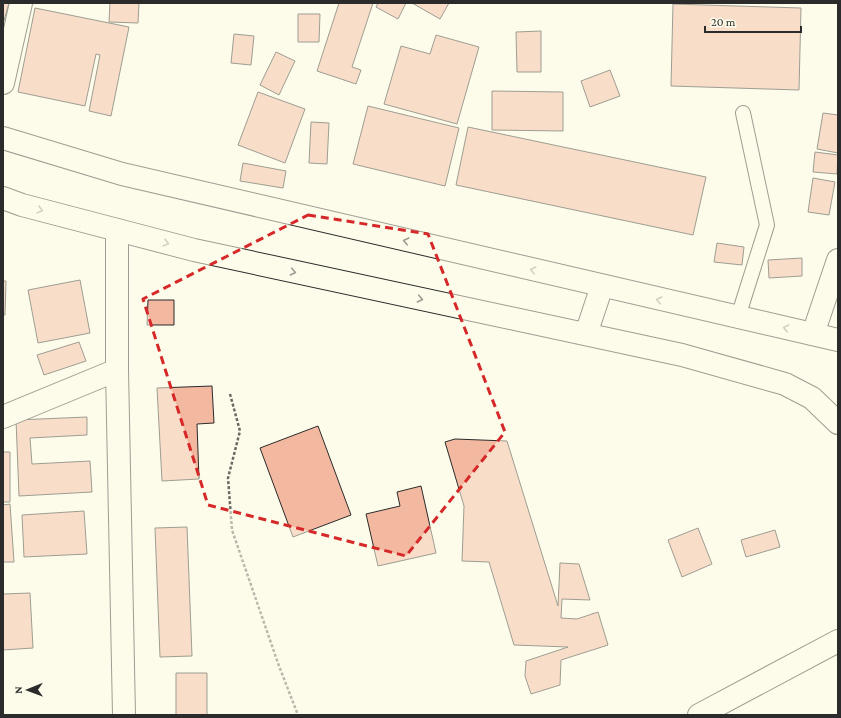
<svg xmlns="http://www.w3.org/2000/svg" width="841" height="718" font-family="'Crimson Pro',serif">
	<rect width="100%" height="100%" fill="#fdfbea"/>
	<path fill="#f2b8a0" stroke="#2b2b2b" d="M 3,3 L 9,3 L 3,24 Z
		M 110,3 L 139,3 L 138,23 L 109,22 Z
		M 339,3 L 373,3 L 352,67 L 361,70 L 356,84 L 317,71 Z
		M 378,3 L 406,3 L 398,19 L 376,7 Z
		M 412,3 L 449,3 L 440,19 Z
		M 673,4 L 801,8 L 799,90 L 671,86 Z
		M 35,8 L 129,27 L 111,116 L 89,111 L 100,55 L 96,54 L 85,106 L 18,92 Z
		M 298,14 L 320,14 L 319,42 L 298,42 Z
		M 541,31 L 541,72 L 517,72 L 516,32 Z
		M 234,34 L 254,36 L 251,65 L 231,63 Z
		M 436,35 L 479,47 L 457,124 L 384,104 L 401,46 L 430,54 Z
		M 276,52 L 295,61 L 279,95 L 260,85 Z
		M 610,70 L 620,96 L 590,107 L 581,81 Z
		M 492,91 L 563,92 L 563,131 L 492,130 Z
		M 258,92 L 305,109 L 285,163 L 238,145 Z
		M 368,106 L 459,128 L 445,186 L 353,164 Z
		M 823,113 L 838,115 L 838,153 L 817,149 Z
		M 311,122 L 329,123 L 327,164 L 309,163 Z
		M 468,127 L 706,177 L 693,235 L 456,185 Z
		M 815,152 L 838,155 L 837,174 L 813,172 Z
		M 243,163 L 286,171 L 283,188 L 240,181 Z
		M 813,178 L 835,182 L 829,215 L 808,212 Z
		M 717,243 L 744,247 L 742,265 L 714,262 Z
		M 802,258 L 802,276 L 769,278 L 768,260 Z
		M 80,280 L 90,333 L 38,343 L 28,290 Z
		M 3,281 L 6,281 L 5,315 L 3,315 Z
		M 148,300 L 174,300 L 174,325 L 147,325 Z
		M 79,342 L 86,361 L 44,375 L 37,355 Z
		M 212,386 L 214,423 L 197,424 L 199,479 L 162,481 L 157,388 Z
		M 87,417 L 87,435 L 30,438 L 32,464 L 90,461 L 92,492 L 19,496 L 16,420 Z
		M 318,426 L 351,515 L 293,537 L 260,448 Z
		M 455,439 L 507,441 L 558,606 L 560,563 L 579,564 L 590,600 L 562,599 L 561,618 L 577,619 L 598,612 L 608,645 L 561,660 L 560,685 L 531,694 L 525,676 L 526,661 L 568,647 L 514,645 L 489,562 L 462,561 L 464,506 L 445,442 Z
		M 3,452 L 10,452 L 10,502 L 3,502 Z
		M 421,486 L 436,553 L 378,566 L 366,514 L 400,506 L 397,492 Z
		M 10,504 L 14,562 L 3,562 L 3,505 Z
		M 84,511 L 87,554 L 24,557 L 22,515 Z
		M 187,527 L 192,656 L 160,657 L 155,528 Z
		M 698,528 L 712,564 L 682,577 L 668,540 Z
		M 775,530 L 780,547 L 746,557 L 741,540 Z
		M 30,593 L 33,648 L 3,650 L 3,594 Z
		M 176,673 L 207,673 L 207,715 L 176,715 Z"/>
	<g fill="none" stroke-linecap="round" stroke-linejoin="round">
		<g stroke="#2b2b2b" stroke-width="16">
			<path id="lane" d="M 738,317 L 767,225 L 743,113"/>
		</g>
		<g stroke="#2b2b2b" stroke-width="24">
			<path id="street" d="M 3,83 L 21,3
				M 117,230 L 117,370 L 124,715
				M 813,334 L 838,260
				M 3,417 L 117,370"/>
		</g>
		<g stroke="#2b2b2b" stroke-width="24">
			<path id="secondary" d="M 699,715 L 838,641"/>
		</g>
		<g stroke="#2b2b2b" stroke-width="24">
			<path id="highway" d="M 3,138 L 122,174 L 838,340
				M 3,198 L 22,205 L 194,250 L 682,355 L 785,384 L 812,398 L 838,423
				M 586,334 L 602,286"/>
		</g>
		<path stroke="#6a6964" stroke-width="2.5" stroke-dasharray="3 2" stroke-linecap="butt" d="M 230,394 L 240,431 L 228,478 L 232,530 L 279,666 L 298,715"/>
		<use href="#lane" stroke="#fdfbea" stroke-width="14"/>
		<use href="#street" stroke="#fdfbea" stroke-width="22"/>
		<use href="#secondary" stroke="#fdfbea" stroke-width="22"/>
		<use href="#highway" stroke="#fdfbea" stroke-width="22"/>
	</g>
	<defs><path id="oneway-chevron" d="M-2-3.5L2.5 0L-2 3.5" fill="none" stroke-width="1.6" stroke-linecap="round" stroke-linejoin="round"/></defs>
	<g stroke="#9e9d94">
		<use href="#oneway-chevron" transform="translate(40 210) rotate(15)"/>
		<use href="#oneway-chevron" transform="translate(406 241) rotate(-167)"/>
		<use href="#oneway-chevron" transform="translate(166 243) rotate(15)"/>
		<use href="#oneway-chevron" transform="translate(533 270) rotate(-167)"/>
		<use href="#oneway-chevron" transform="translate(293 272) rotate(12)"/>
		<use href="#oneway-chevron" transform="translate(420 299) rotate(12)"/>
		<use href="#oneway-chevron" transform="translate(659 300) rotate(-167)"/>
		<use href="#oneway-chevron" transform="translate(786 328) rotate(-167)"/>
	</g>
	<path d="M0 0H841V718H0ZM 308,215 L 428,234 L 505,432 L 406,556 L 208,505 L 143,299 Z" fill="#fdfbea" fill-opacity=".55" fill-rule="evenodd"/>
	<path fill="none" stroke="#d62828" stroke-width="3" stroke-dasharray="8 5" stroke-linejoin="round" d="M 308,215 L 428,234 L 505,432 L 406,556 L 208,505 L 143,299 Z"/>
	<rect width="841" height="718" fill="none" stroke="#2b2b2b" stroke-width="8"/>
	<g transform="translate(28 690) rotate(269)" stroke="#fdfbea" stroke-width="3" paint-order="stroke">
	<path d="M0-3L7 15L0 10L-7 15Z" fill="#2b2b2b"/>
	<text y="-6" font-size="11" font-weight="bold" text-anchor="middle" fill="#2b2b2b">N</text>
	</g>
	<path d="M705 26v6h96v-6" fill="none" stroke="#2b2b2b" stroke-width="2"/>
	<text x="711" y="26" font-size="12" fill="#2b2b2b" stroke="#fdfbea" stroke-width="3" paint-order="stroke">20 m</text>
</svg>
